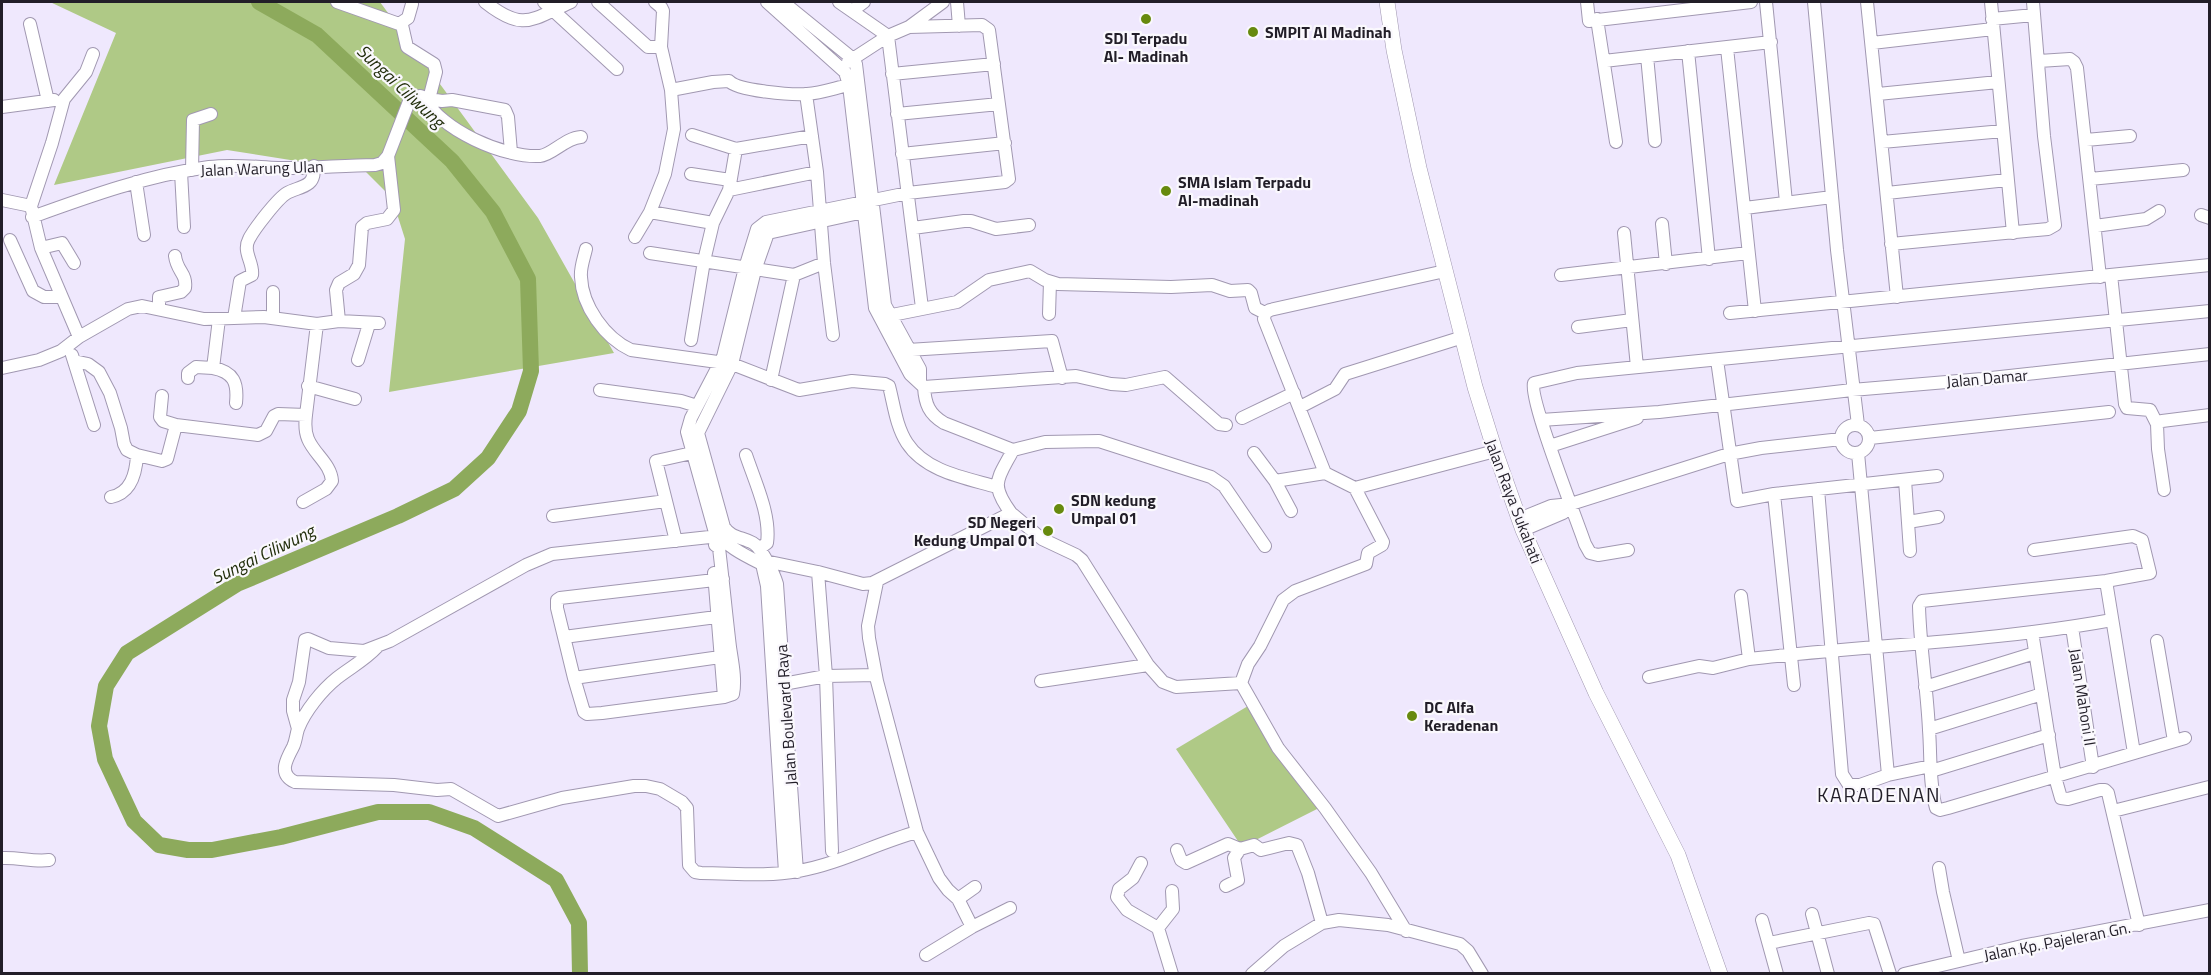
<svg xmlns="http://www.w3.org/2000/svg" width="2211" height="975" font-family="'Titillium Web',sans-serif">
	<rect width="100%" height="100%" fill="#efe8fd"/>
	<path fill="#afc986" d="M 50,2 L 380,2 L 538,218 L 614,353 L 389,392 L 405,239 L 392,198 L 366,172 L 227,150 L 54,185 L 116,33 Z
		M 1248,706 L 1321,807 L 1242,847 L 1176,749 Z"/>
	<g fill="none" stroke-linecap="round" stroke-linejoin="round">
		<path stroke="#8daa5c" stroke-width="16" d="M 259,2 L 317,35 L 452,161 L 493,212 L 528,279 L 531,371 L 519,411 L 488,458 L 454,489 L 398,516 L 237,584 L 127,653 L 106,686 L 99,726 L 105,759 L 134,821 L 159,845 L 188,850 L 212,850 L 281,837 L 378,812 L 429,812 L 474,828 L 556,880 L 579,923 L 580,974"/>
		<g stroke="#a198b1" stroke-width="14">
			<path id="minor" d="M 485,2 C 524,33 532,19 571,2
				M 544,2 L 617,69
				M 598,2 L 648,47 L 661,47
				M 655,2 L 661,7 L 663,11 L 661,47 L 671,90 L 713,82 L 729,81 C 738,91 792,95 807,94 C 821,93 835,88 849,85
				M 767,2 L 845,72 L 849,85 L 875,308 L 910,374 L 924,387 L 1076,376 L 1111,384 L 1126,385 L 1165,377 L 1219,424 L 1226,425
				M 783,2 L 853,59 L 856,64 L 885,305 L 920,369 L 920,382
				M 839,2 L 888,36 L 922,308
				M 957,2 L 959,26
				M 1587,2 L 1589,21 L 1751,2
				M 1766,2 L 1786,202
				M 1814,2 L 1837,250 L 1858,425
				M 1867,2 L 1897,297
				M 1991,2 L 2013,233
				M 852,11 L 864,2
				M 1597,19 L 1616,142
				M 1992,19 L 2034,15
				M 30,24 L 48,101
				M 399,24 L 408,18 L 412,4
				M 1872,43 L 1993,29
				M 1727,48 L 1755,311
				M 1688,51 L 1709,259
				M 1647,56 L 1655,141
				M 1604,61 L 1771,42
				M 2039,61 L 2070,59 L 2074,62 L 2077,68 L 2100,277
				M 848,62 L 888,36 L 909,27 L 943,2
				M 892,74 L 994,64
				M 806,94 L 817,172 L 824,263 L 833,335
				M 1878,94 L 1998,82
				M 424,97 C 440,130 504,158 540,156 C 552,155 565,138 581,137
				M 429,99 L 442,101 L 452,100 L 505,110 L 508,117 L 511,152
				M 2,107 L 54,100
				M 897,114 L 999,104
				M 692,135 L 736,149 L 812,136
				M 2086,140 L 2130,136
				M 1882,142 L 2003,131
				M 902,154 L 1005,143
				M 192,170 L 193,120 L 211,114
				M 181,172 L 184,227
				M 691,174 L 730,180
				M 2090,179 L 2183,170
				M 136,182 L 144,235
				M 729,190 L 817,172
				M 1887,193 L 2007,180
				M 2,200 L 31,206
				M 1745,208 L 1832,197
				M 650,212 L 713,223
				M 2201,215 L 2210,218
				M 32,217 C 90,196 148,175 209,167 C 233,164 255,167 278,168 C 310,169 343,165 375,165 L 382,163 L 388,156 L 410,99 L 420,96 L 429,99 L 436,72 L 434,64 L 407,47 L 402,25 L 337,2
				M 1662,224 L 1666,264
				M 2095,226 L 2146,219 L 2159,211
				M 913,228 L 964,221 L 971,221 L 996,229 L 1029,225
				M 1624,233 L 1637,367
				M 635,237 L 650,212 L 665,174 L 674,129 L 671,90
				M 10,240 L 33,291 L 44,297 L 61,297
				M 1891,244 L 2048,229 L 2055,225 L 2044,136 L 2033,2
				M 41,248 L 62,243 L 74,263
				M 586,249 C 584,258 580,268 581,277 C 582,306 605,338 631,350 L 732,364 L 799,390 L 852,381 L 885,384 L 889,386 C 894,405 896,426 907,443 C 926,472 966,478 997,487
				M 650,253 L 794,275 L 824,263
				M 1561,275 L 1748,253
				M 2111,275 L 2125,404 L 2127,408 L 2150,410 L 2157,424 L 2158,449 L 2164,490
				M 273,292 L 273,318
				M 159,309 L 159,297 L 181,292 L 185,288 C 187,273 177,272 175,256
				M 1730,313 L 2210,265
				M 1049,314 L 1050,282
				M 882,317 L 957,302 L 989,280 L 1030,271 L 1045,280 L 1058,284 L 1171,287 L 1212,285 L 1230,291 L 1248,290 L 1251,293 L 1255,308 L 1265,313
				M 234,318 L 240,281 L 252,275 C 254,263 242,252 249,239 C 254,229 278,198 287,193 C 294,189 303,188 309,183 C 314,179 314,172 314,166
				M 339,321 L 336,290 L 339,283 L 354,274 L 359,265 L 362,227 L 367,223 L 387,219 L 394,210 L 388,156
				M 1578,327 L 1632,320
				M 79,337 L 41,248 L 31,206 L 52,143 L 64,99 L 86,72 L 93,54
				M 691,340 L 704,261 L 713,223 L 729,190 L 736,149
				M 908,350 L 1052,341 L 1062,378
				M 72,355 L 94,425
				M 358,360 L 369,324
				M 1717,360 L 1737,501 L 1774,494 L 1937,476
				M 74,361 L 88,364 L 99,372 L 110,393 L 121,428 L 124,444 L 127,450 L 137,455
				M 2,368 L 39,360 L 61,351 L 79,337 L 128,309 L 142,306 L 204,319 L 264,317 L 317,324 L 339,321 L 379,323
				M 213,368 C 234,372 238,383 236,403
				M 188,378 L 188,373 L 196,367 L 213,368 L 219,319
				M 771,380 L 794,275
				M 308,386 L 355,399
				M 924,387 C 925,404 929,414 944,423 L 1013,450 L 1045,442 L 1099,441 L 1211,477 L 1224,486 L 1265,546
				M 600,390 L 681,401 L 697,406
				M 162,396 L 160,417 L 163,421 L 176,425
				M 1300,407 L 1335,389 L 1345,374 L 1463,337
				M 1242,418 L 1294,393
				M 1541,420 L 1659,412 L 1852,390 L 1982,379 L 2210,354
				M 2157,424 L 2162,421 L 2210,415
				M1841 439a14 14 0 1 1 28 0a14 14 0 1 1-28 0Z
				M 1870,438 L 2109,412
				M 1550,446 L 1637,418
				M 1254,453 L 1275,481
				M 1858,453 L 1888,775 L 1931,766
				M 746,455 C 755,482 771,515 767,543 L 759,549
				M 1905,480 L 1910,551
				M 1355,488 L 1495,451
				M 1818,489 L 1842,774 L 1849,785 L 1860,785 L 1888,775
				M 1774,494 L 1794,685
				M 111,497 C 131,493 136,474 137,455 L 162,461 L 167,459 L 176,425 L 258,435 L 266,431 L 274,416 L 278,414 L 306,415 L 317,324
				M 303,502 L 326,489 L 332,481 C 331,464 314,454 308,439 C 305,432 305,423 306,415
				M 1291,511 L 1275,481 L 1325,473
				M 1011,513 C 989,483 998,479 1013,450
				M 553,516 L 666,501
				M 1519,519 L 1551,506 L 1571,504 L 1729,454 L 1761,448 L 1841,439
				M 1908,522 L 1938,517
				M 1523,530 L 1563,513 L 1571,504
				M 676,541 L 656,461 L 692,453
				M 715,545 L 719,548 C 723,581 726,614 730,647 C 732,661 736,679 733,694 L 724,697 L 602,713 L 587,714 L 584,712 L 574,678 L 557,608 L 557,600 L 560,598 L 723,579
				M 1628,550 L 1598,555 L 1590,553 L 1585,544 C 1577,520 1528,397 1534,383 L 1577,373 L 2210,311
				M 2034,550 L 2133,536 L 2142,540 L 2150,573 L 2106,581 L 1922,601 L 1919,606 C 1920,647 1927,688 1929,730 C 1931,755 1929,783 1936,808 L 1940,810 L 1948,808 L 2185,738
				M 762,564 L 765,561 L 818,572 L 863,584 L 872,583 L 1011,513 L 1042,539 L 1076,555 L 1082,560 L 1148,665 L 1163,682 L 1176,687 L 1241,683 L 1248,664 L 1260,646 L 1283,600 L 1295,591 L 1366,564 L 1368,553 L 1382,545 L 1383,542 L 1355,488 L 1325,473 L 1264,319 L 1265,313 L 1270,310 L 1445,271
				M 762,564 C 744,555 725,546 714,529 L 687,432 L 691,418 L 723,357 L 745,268 L 757,229 L 766,222 L 908,193 L 1005,182 L 1009,179 L 989,30 L 982,25 L 909,27
				M 762,564 L 767,586 L 785,872
				M 818,572 L 826,676 L 832,851
				M 714,573 L 724,697
				M 2106,581 L 2134,753
				M 877,582 L 868,626 L 869,638 L 877,681 L 917,832
				M 1741,596 L 1749,659
				M 2072,627 L 2093,767
				M 2032,632 L 2055,777 L 2061,798 L 2068,799 L 2100,790 L 2105,790 L 2108,793 L 2139,925
				M 564,637 L 724,616
				M 2157,641 L 2174,741
				M 377,647 C 365,660 351,667 337,678 C 322,690 305,711 298,729 C 296,735 296,741 293,747 C 286,760 278,774 295,782 L 394,785 L 437,790 L 451,789 L 498,816 L 562,798 L 634,786 L 646,786 L 660,789 L 682,802 L 687,808 L 689,865 L 695,872 L 701,873 C 733,873 766,877 798,871 C 839,864 877,843 917,832 L 939,878 L 948,890 L 958,899 L 972,927
				M 1649,677 L 1699,666 L 1713,668 L 1749,659 C 1870,645 1992,642 2112,620
				M 574,678 L 727,656
				M 1041,681 L 1148,665
				M 1241,683 L 1278,748 L 1325,808 L 1371,873 L 1406,931
				M 778,685 L 826,676 L 876,675
				M 1925,687 L 2035,653
				M 298,729 L 293,711 L 293,700 L 299,682 L 305,640 L 308,639 L 329,648 L 364,651 L 390,641 L 526,565 L 552,554 L 719,536
				M 1929,729 L 2042,694
				M 1931,771 L 2049,735
				M 2113,811 L 2209,787
				M 1177,850 L 1181,860 L 1186,863 L 1228,844 L 1240,849 L 1254,845 L 1261,850 L 1289,843 L 1297,845 L 1308,873 L 1322,923
				M 2,858 C 18,857 33,862 49,860
				M 1141,863 L 1133,878 L 1119,889 L 1117,897 L 1127,910 L 1158,928 L 1172,974
				M 1939,868 L 1943,892 L 1959,961
				M 797,872 L 777,584 C 774,574 762,548 753,543 C 742,537 731,538 724,527 L 698,433 L 732,364 L 755,270 L 768,233 L 873,210
				M 1226,886 L 1238,880 L 1234,858 L 1240,849
				M 958,899 L 975,887
				M 1812,914 L 1828,974
				M 1762,920 L 1777,974
				M 1158,928 L 1173,909 L 1172,891
				M 1769,943 L 1869,923 L 1874,924 L 1890,974
				M 926,955 L 972,927 L 1010,908
				M 1252,974 L 1284,946 L 1322,923 L 1339,920 L 1388,925 L 1460,944 L 1468,951 L 1482,974
				M 1904,974 L 2022,946 L 2210,910"/>
		</g>
		<g stroke="#a198b1" stroke-width="16">
			<path id="major" d="M 1387,2 L 1394,50 L 1419,168 L 1475,387 L 1495,451 L 1523,530 L 1596,693 L 1678,855 L 1720,974"/>
		</g>
		<use href="#minor" stroke="#fff" stroke-width="12"/>
		<use href="#major" stroke="#fff" stroke-width="15"/>
	</g>
	<g fill="#678a0e" stroke="#faf8fd" stroke-width="2">
		<circle cx="1146" cy="19" r="6"/>
		<circle cx="1253" cy="32" r="6"/>
		<circle cx="1166" cy="191" r="6"/>
		<circle cx="1059" cy="509" r="6"/>
		<circle cx="1048" cy="531" r="6"/>
		<circle cx="1412" cy="716" r="6"/>
	</g>
	<g text-anchor="middle" dominant-baseline="central" stroke-width="4.5" stroke-linejoin="round" paint-order="stroke">
		<g font-size="16" font-weight="bold" fill="#221e28" stroke="#faf8fd" text-anchor="start">
			<text x="1265" y="32">SMPIT Al Madinah</text>
			<text x="1146" y="38" text-anchor="middle">SDI Terpadu<tspan x="1146" dy="18">Al- Madinah</tspan></text>
			<text x="1178" y="182">SMA Islam Terpadu<tspan x="1178" dy="18">Al-madinah</tspan></text>
			<text x="1071" y="500">SDN kedung<tspan x="1071" dy="18">Umpal 01</tspan></text>
			<text x="1036" y="522" text-anchor="end">SD Negeri<tspan x="1036" dy="18">Kedung Umpal 01</tspan></text>
			<text x="1424" y="707">DC Alfa<tspan x="1424" dy="18">Keradenan</tspan></text>
		</g>
		<g font-size="16" fill="#221e28" stroke="#faf8fd">
			<text transform="translate(262 168) rotate(-2)">Jalan Warung Ulan</text>
			<text transform="translate(1987 378) rotate(-5)">Jalan Damar</text>
			<text transform="translate(1514 501) rotate(69)">Jalan Raya Sukahati</text>
			<text transform="translate(2083 697) rotate(81)">Jalan Mahoni II</text>
			<text transform="translate(786 715) rotate(-94)">Jalan Boulevard Raya</text>
			<text transform="translate(2057 941) rotate(-11)">Jalan Kp. Pajeleran Gn.</text>
		</g>
		<g font-size="18" font-style="italic" fill="#222e0c" stroke="#faf8fd">
			<text transform="translate(401 86) rotate(43)">Sungai Ciliwung</text>
			<text transform="translate(263 554) rotate(-26)">Sungai Ciliwung</text>
		</g>
		<g font-size="20" letter-spacing="1.5" fill="#221e28" stroke="#faf8fd">
			<text x="1879" y="794">KARADENAN</text>
		</g>
	</g>
	<rect width="2211" height="975" fill="none" stroke="#221e28" stroke-width="6"/>
</svg>
